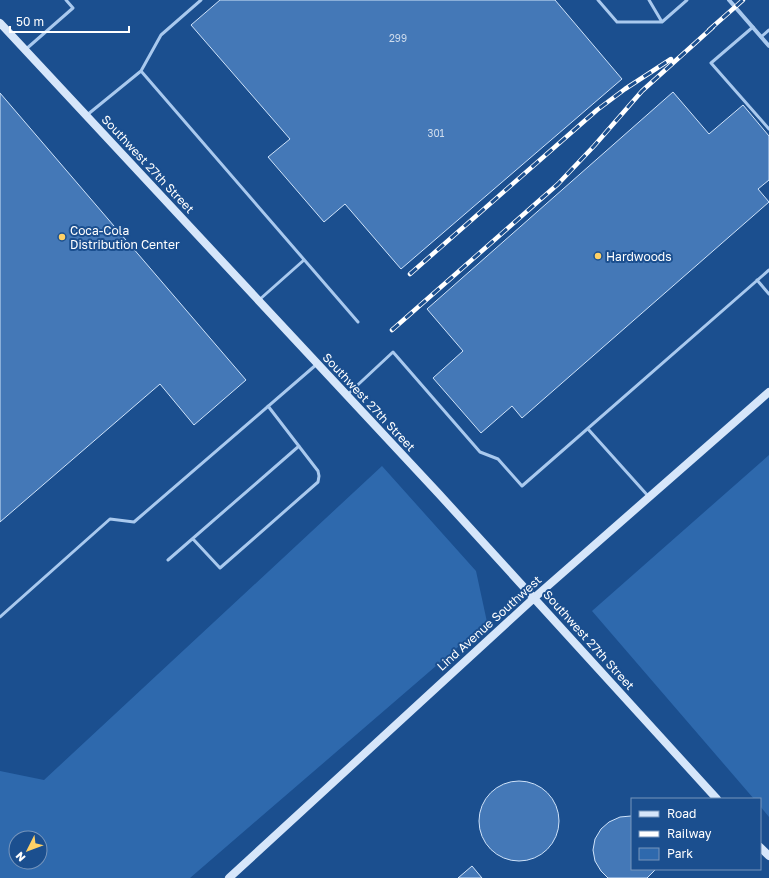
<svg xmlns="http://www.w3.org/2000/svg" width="769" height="878" font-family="'Golos Text',sans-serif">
	<rect width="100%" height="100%" fill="#1b4f8f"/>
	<path fill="#2e69ad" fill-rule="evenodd" d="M 769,455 L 769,817 L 760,806 L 760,799 L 754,799 L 592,611 Z
		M 382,466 L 476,571 L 487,622 L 190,878 L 0,878 L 0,771 L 44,780 ZM 16,838 L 40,838 L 40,862 L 16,862 Z"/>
	<path fill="#4478b7" stroke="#cfe3fa" d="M 220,0 L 555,0 L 622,79 L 401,269 L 345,204 L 324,222 L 268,157 L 290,139 L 191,25 Z
		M 673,92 L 709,134 L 743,105 L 769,136 L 769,180 L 758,189 L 769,202 L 522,418 L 512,406 L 481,433 L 433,378 L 463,351 L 427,309 Z
		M 0,93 L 246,380 L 194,425 L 160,384 L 0,522 Z
		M479 821a40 40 0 1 1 80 0a40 40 0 1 1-80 0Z
		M 631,816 L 632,816 L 632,869 L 656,869 L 647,878 L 608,878 L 601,871 L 595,861 L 593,850 L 595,839 L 601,829 L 609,822 L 620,817 Z
		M 472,866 L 482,878 L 458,878 Z"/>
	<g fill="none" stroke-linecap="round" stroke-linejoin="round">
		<path stroke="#a9c9ee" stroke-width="3" d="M 598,0 L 617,22 L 662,22 L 687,0
			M 649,0 L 662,22
			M 753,27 L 711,63 L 769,129
			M 761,37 L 769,30
			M 25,50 L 73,8 L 66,0
			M 141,71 L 358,322
			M 87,115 L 141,71 L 161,35 L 201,0
			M 757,280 L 769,294
			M 259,300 L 304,260
			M 348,394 L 393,352 L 480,452 L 498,459 L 522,486 L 769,270
			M 588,429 L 649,497
			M 193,539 L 220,568 L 318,482 L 319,476 L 318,471 L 268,406
			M 168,560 L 299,446
			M 0,617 L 110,519 L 134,522 L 317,364"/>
		<path stroke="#a9c9ee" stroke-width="4" d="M 729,0 L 769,46"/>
		<path stroke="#d6e6fa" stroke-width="8" d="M 0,23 L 439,494 L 717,799
			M 760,847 L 769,856
			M 229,878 L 534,598 L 769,392"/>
		<g stroke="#fff" stroke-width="4.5">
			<path id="rail" d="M 709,30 L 743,0
				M 410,274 L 597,110 L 625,89 L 671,59
				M 392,330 L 558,184 L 594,146 L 642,91 L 713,27"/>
		</g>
		<use href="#rail" stroke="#1b4f8f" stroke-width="3" stroke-dasharray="9" stroke-linecap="butt"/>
	</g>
	<g fill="#ffd166" stroke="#1b4f8f" stroke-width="1.5">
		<circle cx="62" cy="237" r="4"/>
		<circle cx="598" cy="256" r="4"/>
	</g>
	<g text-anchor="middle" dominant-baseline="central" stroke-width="4" stroke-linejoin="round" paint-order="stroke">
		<g font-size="10" fill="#d0dded">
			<text x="398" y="38">299</text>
			<text x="436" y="133">301</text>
		</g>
		<g font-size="12" fill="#fff" stroke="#1b4f8f">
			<text transform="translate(148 164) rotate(47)">Southwest 27th Street</text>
			<text transform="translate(369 402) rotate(47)">Southwest 27th Street</text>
			<text transform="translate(489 623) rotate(-42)">Lind Avenue Southwest</text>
			<text transform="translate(589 640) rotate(48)">Southwest 27th Street</text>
		</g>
		<g font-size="12" fill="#fff" stroke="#1b4f8f" text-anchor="start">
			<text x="70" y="230">Coca-Cola<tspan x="70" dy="14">Distribution Center</tspan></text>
			<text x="606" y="256">Hardwoods</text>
		</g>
	</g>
	<rect x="631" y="798" width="130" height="72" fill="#1b4f8f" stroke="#7695bc"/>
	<rect x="639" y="811" width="20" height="6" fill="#d6e6fa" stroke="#7695bc"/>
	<text x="667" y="818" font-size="12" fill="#ffffff">Road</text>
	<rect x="639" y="831" width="20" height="6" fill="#ffffff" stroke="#7695bc"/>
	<text x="667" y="838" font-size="12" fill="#ffffff">Railway</text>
	<rect x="639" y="848" width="20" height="12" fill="#2e69ad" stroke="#7695bc"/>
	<text x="667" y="858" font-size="12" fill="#ffffff">Park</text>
	<g transform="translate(28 850) rotate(228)"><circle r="19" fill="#1b4f8f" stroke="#7695bc"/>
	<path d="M0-3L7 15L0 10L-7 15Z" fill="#ffd166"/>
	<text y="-6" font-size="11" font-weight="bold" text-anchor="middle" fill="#ffffff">N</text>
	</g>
	<path d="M10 26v6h119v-6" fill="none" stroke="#ffffff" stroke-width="2"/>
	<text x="16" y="26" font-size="12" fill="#ffffff" stroke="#1b4f8f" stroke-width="3" paint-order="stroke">50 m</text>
</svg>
